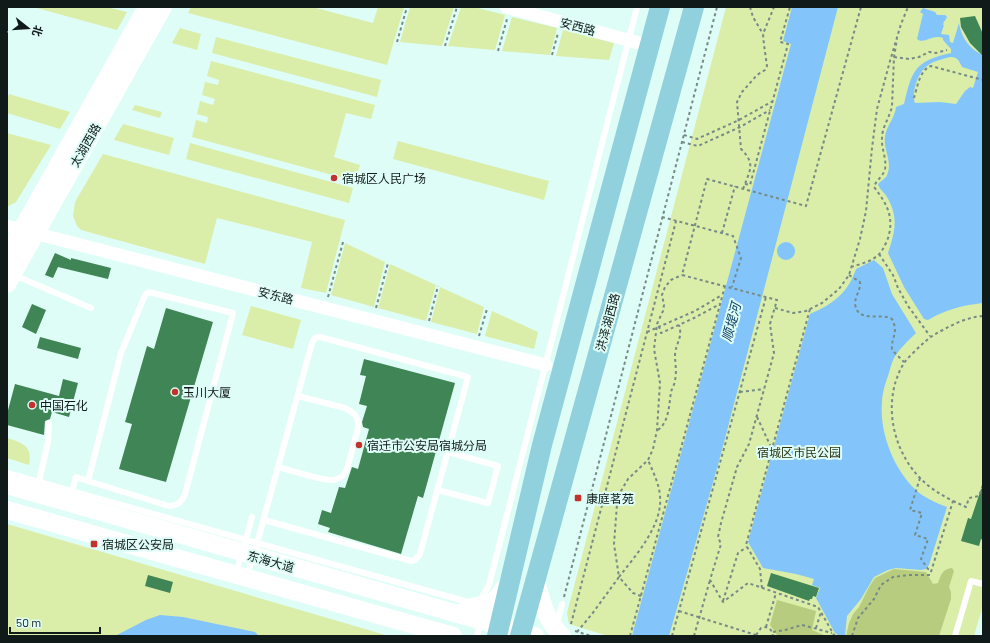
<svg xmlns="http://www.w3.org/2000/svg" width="990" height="643" font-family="Barlow,'Noto Sans SC',sans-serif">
	<rect width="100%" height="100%" fill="#dffdf7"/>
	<path fill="#daeda9" d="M 33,7 L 107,7 L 127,12 L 117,30 Z
		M 191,7 L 312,7 L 373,23 L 378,7 L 404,7 L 387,65 L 188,13 Z
		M 410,7 L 454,7 L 442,46 L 400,42 Z
		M 461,7 L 474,7 L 505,15 L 495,50 L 448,46 Z
		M 726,7 L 983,7 L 983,605 L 974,636 L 608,636 L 569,624 L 567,613 Z
		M 512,17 L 557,28 L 550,55 L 502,51 Z
		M 180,28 L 201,34 L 197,50 L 172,43 Z
		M 563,30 L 614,43 L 609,60 L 556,56 Z
		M 216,37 L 381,80 L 377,97 L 212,53 Z
		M 211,61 L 375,105 L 371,119 L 346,113 L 334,157 L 360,165 L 355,181 L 192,137 L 196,120 L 207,123 L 208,117 L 197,114 L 200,101 L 213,105 L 215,99 L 202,95 L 205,82 L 218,85 L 219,80 L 207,76 Z
		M 9,94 L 70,112 L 60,129 L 7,113 L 7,100 Z
		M 135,105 L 162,112 L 160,118 L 132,110 Z
		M 123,124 L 174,138 L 169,155 L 114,140 Z
		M 7,133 L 51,145 L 16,202 L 7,207 Z
		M 398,141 L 549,181 L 544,200 L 393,159 Z
		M 190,143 L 353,188 L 349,203 L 186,159 Z
		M 103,154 L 345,220 L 326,293 L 301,288 L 312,242 L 217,218 L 205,264 L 81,230 L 77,226 L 73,216 L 75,202 Z
		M 345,243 L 385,262 L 374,307 L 331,295 Z
		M 390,264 L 436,285 L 426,321 L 378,308 Z
		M 440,287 L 484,307 L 477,334 L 431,322 Z
		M 251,306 L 301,320 L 293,349 L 242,335 Z
		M 492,311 L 538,332 L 534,349 L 485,336 Z
		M 7,438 C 23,443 33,446 29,465 L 7,458 Z
		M 7,524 L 389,636 L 7,636 Z"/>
	<path fill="#b7cc7f" d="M 952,568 L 954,571 L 949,587 L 951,592 L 951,599 L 939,636 L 846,636 L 849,623 L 853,614 L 859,607 L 869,587 L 875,578 L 894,569 L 926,572 L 933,584 L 938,583 C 941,574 943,569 952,568 Z
		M 777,600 L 816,611 L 812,630 L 826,636 L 778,636 L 770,625 Z"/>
	<path fill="#83c5fb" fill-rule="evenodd" d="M 792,7 L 838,7 L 718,465 L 669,636 L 632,636 L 791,44 L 783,41 Z
		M 923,8 L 935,12 L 937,15 L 945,15 L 947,17 L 945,21 L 944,21 L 943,25 L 944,25 L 941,34 L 949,35 L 950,42 L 953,43 L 959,23 C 961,37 970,50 983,55 L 983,303 C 964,305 944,310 928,320 L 924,319 L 904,287 L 888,253 C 895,231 899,218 887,197 C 884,192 879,189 878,184 C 881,181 886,178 887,175 C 893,162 883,149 885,137 C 886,126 895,118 896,107 L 904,104 C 912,70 915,61 951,53 L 951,49 L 943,40 L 943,38 C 932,34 924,45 917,39 L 923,14 L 920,12 ZM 950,57 C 958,57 959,61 962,67 L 978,72 L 973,88 L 970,87 L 965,91 L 956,104 L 940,102 L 915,103 C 911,93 918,72 927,66 C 933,61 943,59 950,57 Z
		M777 251a9 9 0 1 1 18 0a9 9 0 1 1-18 0Z
		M 874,260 L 883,268 L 892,294 L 916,333 C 908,341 899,349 894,358 C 891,364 890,370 888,376 C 885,384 882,394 882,403 C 879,434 896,476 922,495 C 930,500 938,504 947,507 L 929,565 L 926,569 L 921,570 L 896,568 L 888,570 L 874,577 L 861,599 L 847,616 L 845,636 L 838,636 L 837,634 L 835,633 L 816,598 L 820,588 L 812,585 L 814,579 L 796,574 L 763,568 L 748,542 L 810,314 C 833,304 848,293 856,269 Z
		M 160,615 L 183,617 L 255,632 L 259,636 L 115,636 L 146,620 Z"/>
	<path fill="#408555" d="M 975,16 L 983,34 L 983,56 L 970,43 L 961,27 L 960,18 Z
		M 55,253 L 71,260 L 71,258 L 111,268 L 108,279 L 58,267 L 53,278 L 45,275 Z
		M 32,304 L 46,310 L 36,334 L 22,327 Z
		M 166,308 L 213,322 L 166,482 L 119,469 L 132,424 L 125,422 L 147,346 L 154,349 Z
		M 40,337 L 81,348 L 78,359 L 37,348 Z
		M 364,359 L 455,383 L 423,498 L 418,496 L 401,554 L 328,532 L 330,528 L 318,524 L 322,510 L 331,513 L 339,487 L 345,488 L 352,467 L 358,469 L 369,429 L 363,427 L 362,422 L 367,406 L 359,404 L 366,376 L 360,375 Z
		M 63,379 L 78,383 L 69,417 L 52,412 L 50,419 L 45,421 L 44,435 L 7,425 L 7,414 L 15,384 L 59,396 Z
		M 981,489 L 983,489 L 983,540 L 981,539 L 979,546 L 961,541 L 968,518 L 971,519 Z
		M 771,573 L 819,588 L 816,597 L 813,596 L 812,599 L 810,599 L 809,601 L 767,586 Z
		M 148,575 L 173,582 L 170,593 L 145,586 Z"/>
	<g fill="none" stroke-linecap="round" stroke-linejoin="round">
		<path stroke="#768a86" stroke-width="2" stroke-dasharray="3 3" stroke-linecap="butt" d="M 750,7 L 753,17 L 763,34
			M 397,42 L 407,7
			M 445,46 L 457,7
			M 498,51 L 507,19
			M 552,55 L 558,33
			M 894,57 L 909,59 L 919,57 L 929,52 L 936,53 L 947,50
			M 914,98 C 917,88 920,69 931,66 L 983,80
			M 684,135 L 697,139 L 739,120 L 773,101
			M 682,142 L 698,146 L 740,127 L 770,110
			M 745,184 L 750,185 L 788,44 L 780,42 L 790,7
			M 743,189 C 750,170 756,164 741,149 L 737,102 L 742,92 L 757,75 L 765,70 L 767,66 L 764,45 L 763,34 L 774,7
			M 662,217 L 733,236 L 741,258 L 732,287
			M 722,233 L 735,186
			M 879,254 L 893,275 L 898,288 L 908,306 L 930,336
			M 851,267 C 860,264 870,262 877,256 C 882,252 884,247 887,241 C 895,219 888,205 874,187 C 876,180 883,177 885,169 C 887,159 881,148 882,138 C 882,127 890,117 892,106 L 894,57 L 897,39
			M 849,275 L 860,282 C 861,290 855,296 855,304 C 858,324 880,312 892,319 C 899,333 891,337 892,350 L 904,362
			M 328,297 L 343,242
			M 376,308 L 388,263
			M 775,308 L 793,313 L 806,311 L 822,303 L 839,289 L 849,275 L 860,239 L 866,211 L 872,148 L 877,109 L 890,61 L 901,24 L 908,7
			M 429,321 L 438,286
			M 659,326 L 661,333 L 694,318 L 720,304
			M 647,332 L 695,311 L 722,295
			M 479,336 L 487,309
			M 740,392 L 764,389
			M 757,417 L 771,447
			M 658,430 C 669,422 669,405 671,392 C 672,388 675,384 675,380 C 677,372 675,363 675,355 C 676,342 683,338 679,325
			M 920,478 L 910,510 L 922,513 L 915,535 L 928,539 L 921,559 L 928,569 L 932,570
			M 953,501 L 966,507 L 969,498 L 979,496 L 983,485
			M 762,588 L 760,569 L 746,545 L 810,309
			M 641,596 L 633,593 L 619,577 C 636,555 663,525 660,496 C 659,483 653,472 648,460
			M 564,597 L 717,7
			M 723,601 L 738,553 L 747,547
			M 679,611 L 756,635
			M 571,624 L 676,221
			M 766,627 L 776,593
			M 816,628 L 821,612
			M 575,631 L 591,636
			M 577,632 L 592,614 L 619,577 L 614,544 L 617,504 L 621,491 L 628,479 L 648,460 L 653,449 L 657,430 L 659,398 L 660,383 L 654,349 L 657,324 L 663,311 L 664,305 L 662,295 L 665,287 L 671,280 L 682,275
			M 773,632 L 785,630 L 802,625 L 832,633
			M 756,635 L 761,628 L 766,627 L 771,630 L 773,636
			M 630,636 L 725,286
			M 672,636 L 766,297
			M 694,636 L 710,580
			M 835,636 L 834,635 L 818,607 L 748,583 L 723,602 L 710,580 L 721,544 L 718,537 L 721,523 L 737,467 L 749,444 L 774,353 L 770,324 L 777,300 L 682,275 L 707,179 L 806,206 L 861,7
			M 852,636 L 858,618 L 874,599 L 881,585 L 893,577 L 909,575 L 930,575 L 953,501 C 941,495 930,488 921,479 C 891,449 882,399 904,363 C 906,360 909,357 912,354 C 922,344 930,336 943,330 C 955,323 969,317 983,316"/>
		<path stroke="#fff" stroke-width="6" d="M 14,275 L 91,308
			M 278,467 C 290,470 323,481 333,480 C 341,479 344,475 347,469 L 358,428 C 359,417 355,413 345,408 L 298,396
			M 7,473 L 468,602 L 481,599 L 489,585 L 637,7
			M 38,486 L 48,442 L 49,423
			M 437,490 L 488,503 L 498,466 L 448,452
			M 72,491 L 76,477 L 88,481 L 169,506 C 177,506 182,502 185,494 L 233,313 L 149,292 L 145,295 L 121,353 L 88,481
			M 245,542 L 252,517
			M 256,547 L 312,343 L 315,338 L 320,337 L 468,377 L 420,554 L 415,560 L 411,561 L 264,520
			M 236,573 L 242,553
			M 247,576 L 253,556
			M 557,624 L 562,604
			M 477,636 L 481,621
			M 955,636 L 971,581 L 983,584"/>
		<path stroke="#fff" stroke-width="13" d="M 506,7 L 650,46
			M 7,226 L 546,365"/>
		<path stroke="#fff" stroke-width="18" d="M 7,256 L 147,7
			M 7,284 L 163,7
			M 7,485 L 535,636
			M 7,510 L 453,636
			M 536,578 C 540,599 546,621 562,636
			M 459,613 C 486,608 493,606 509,582"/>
		<path stroke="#91d0dd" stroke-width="20" d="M 497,636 L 542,445 L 660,7
			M 520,636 L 694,7"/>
	</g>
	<g fill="#c1332c" stroke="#dffdf7" stroke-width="1.5">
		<circle cx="334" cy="178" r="4"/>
		<circle cx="175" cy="392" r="4"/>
		<circle cx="32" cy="405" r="4"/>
		<circle cx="359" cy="445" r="4"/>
		<rect x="574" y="494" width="8" height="8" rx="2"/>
		<rect x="90" y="540" width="8" height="8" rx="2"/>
	</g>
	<g text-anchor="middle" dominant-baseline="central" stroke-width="4" stroke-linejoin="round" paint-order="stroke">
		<g font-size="12" fill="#101b19" stroke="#dffdf7">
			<text transform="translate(578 26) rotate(15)">安西路</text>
			<text transform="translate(85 145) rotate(-60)">太湖西路</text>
			<text transform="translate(276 295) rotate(14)">安东路</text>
			<text transform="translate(607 322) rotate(-75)">洪泽湖西路</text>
			<text transform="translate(271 561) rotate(16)">东海大道</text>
		</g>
		<g font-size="12" fill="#101b19" stroke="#dffdf7" text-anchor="start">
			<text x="342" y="178">宿城区人民广场</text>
			<text x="183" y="392">玉川大厦</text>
			<text x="40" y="405">中国石化</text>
			<text x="367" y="445">宿迁市公安局宿城分局</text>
			<text x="586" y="498">康庭茗苑</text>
			<text x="102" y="544">宿城区公安局</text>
		</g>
		<g font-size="12" fill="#2c3413" stroke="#dffdf7">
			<text x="799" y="452">宿城区市民公园</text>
		</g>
		<g font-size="13" font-style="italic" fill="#0c3f62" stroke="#dffdf7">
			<text transform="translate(731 322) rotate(-75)">顺堤河</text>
		</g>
	</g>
	<rect width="990" height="643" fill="none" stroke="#101b19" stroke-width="16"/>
	<g transform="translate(28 28) rotate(107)" stroke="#dffdf7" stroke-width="3" paint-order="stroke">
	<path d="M0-3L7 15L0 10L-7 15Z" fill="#101b19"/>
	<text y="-6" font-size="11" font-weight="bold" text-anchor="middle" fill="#101b19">北</text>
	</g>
	<path d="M10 627v6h90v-6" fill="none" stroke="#101b19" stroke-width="2"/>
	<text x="16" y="627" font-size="12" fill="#101b19" stroke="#dffdf7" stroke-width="3" paint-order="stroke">50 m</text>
</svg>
